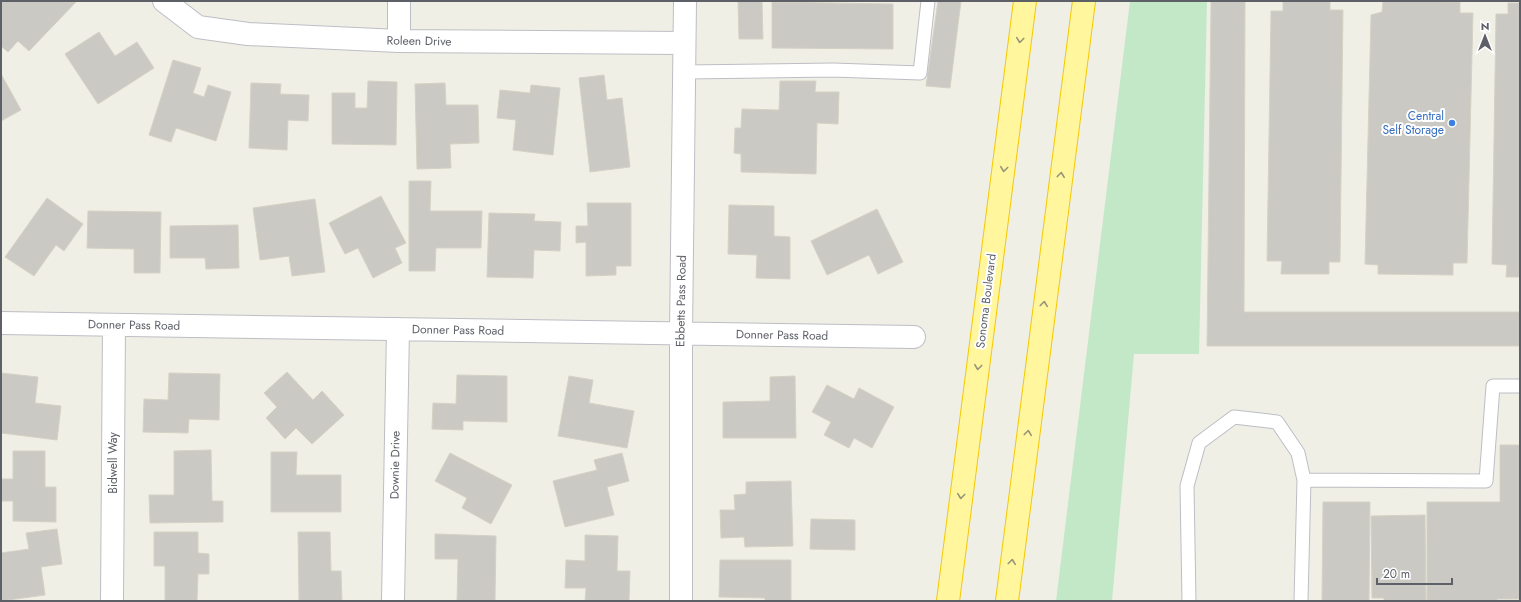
<svg xmlns="http://www.w3.org/2000/svg" width="1521" height="602" font-family="Jost,sans-serif">
	<rect width="100%" height="100%" fill="#f0efe6"/>
	<path fill="#c2e8c7" d="M 1130,1 L 1207,1 L 1199,354 L 1134,354 L 1112,601 L 1056,601 Z"/>
	<path fill="#cbc9c3" stroke="#d5d2c4" d="M 1,1 L 14,1 L 16,3 L 18,1 L 76,2 L 29,51 L 18,41 L 8,52 L 1,46 Z
		M 738,1 L 762,1 L 763,39 L 739,39 Z
		M 938,1 L 961,1 L 950,88 L 926,86 Z
		M 1211,1 L 1245,1 L 1244,312 L 1520,312 L 1520,346 L 1207,346 Z
		M 1283,1 L 1330,1 L 1330,10 L 1343,10 L 1340,262 L 1329,262 L 1329,274 L 1281,274 L 1282,261 L 1267,261 L 1271,11 L 1283,11 Z
		M 1383,1 L 1460,2 L 1460,13 L 1473,13 L 1467,263 L 1453,263 L 1453,275 L 1378,274 L 1378,265 L 1365,264 L 1371,15 L 1382,12 Z
		M 772,2 L 893,4 L 893,49 L 772,48 Z
		M 1508,3 L 1520,3 L 1520,277 L 1506,277 L 1507,265 L 1492,264 L 1496,14 L 1508,14 Z
		M 99,32 L 115,56 L 137,42 L 154,68 L 98,104 L 65,54 Z
		M 173,60 L 201,68 L 193,93 L 204,97 L 208,85 L 231,92 L 216,141 L 176,128 L 171,142 L 149,135 Z
		M 1,74 L 21,110 L 1,121 Z
		M 604,75 L 607,100 L 622,98 L 630,167 L 590,172 L 579,78 Z
		M 368,81 L 397,82 L 396,145 L 332,144 L 332,93 L 355,93 L 355,108 L 367,108 Z
		M 780,81 L 816,81 L 815,92 L 839,92 L 838,124 L 817,123 L 816,174 L 741,172 L 741,154 L 734,153 L 735,128 L 741,128 L 742,109 L 779,110 Z
		M 251,83 L 281,84 L 280,94 L 309,95 L 308,121 L 288,120 L 287,150 L 249,148 Z
		M 445,83 L 446,105 L 478,105 L 479,143 L 450,144 L 451,168 L 417,169 L 415,84 Z
		M 531,85 L 560,88 L 553,155 L 513,150 L 516,120 L 497,118 L 500,90 L 530,93 Z
		M 409,181 L 431,181 L 430,211 L 482,211 L 481,248 L 436,248 L 435,271 L 409,271 Z
		M 381,196 L 406,243 L 395,248 L 402,263 L 373,278 L 358,248 L 345,254 L 329,223 Z
		M 47,198 L 83,224 L 64,251 L 56,245 L 34,276 L 5,257 Z
		M 315,199 L 325,272 L 292,276 L 289,256 L 260,260 L 253,208 Z
		M 587,203 L 631,203 L 631,266 L 616,266 L 616,275 L 586,276 L 586,242 L 576,243 L 576,226 L 588,226 Z
		M 729,205 L 774,206 L 774,236 L 790,237 L 790,279 L 756,278 L 757,255 L 728,254 Z
		M 877,209 L 903,262 L 878,274 L 869,255 L 827,275 L 811,241 Z
		M 88,211 L 161,212 L 160,273 L 134,273 L 134,249 L 87,248 Z
		M 489,213 L 535,214 L 534,221 L 561,222 L 560,251 L 534,250 L 533,278 L 487,277 Z
		M 238,225 L 239,268 L 206,269 L 205,258 L 170,258 L 170,226 Z
		M 287,372 L 313,400 L 322,391 L 344,415 L 312,444 L 296,428 L 285,439 L 266,418 L 277,407 L 264,393 Z
		M 1,373 L 38,377 L 35,403 L 61,406 L 57,440 L 1,433 Z
		M 169,373 L 220,374 L 219,420 L 189,419 L 188,433 L 143,432 L 144,399 L 168,400 Z
		M 457,375 L 507,376 L 507,422 L 463,421 L 463,430 L 432,429 L 433,403 L 456,404 Z
		M 569,376 L 593,380 L 589,403 L 634,411 L 627,448 L 558,436 Z
		M 795,376 L 796,438 L 723,438 L 723,402 L 770,401 L 770,377 Z
		M 827,385 L 854,399 L 859,388 L 894,407 L 872,448 L 854,438 L 849,448 L 824,435 L 831,422 L 812,412 Z
		M 1500,445 L 1520,445 L 1520,599 L 1497,599 L 1497,601 L 1427,601 L 1427,502 L 1500,502 Z
		M 211,450 L 212,501 L 223,501 L 223,522 L 150,523 L 149,495 L 174,495 L 174,451 Z
		M 13,451 L 45,451 L 45,487 L 56,487 L 56,522 L 13,521 L 13,501 L 1,501 L 1,479 L 13,479 Z
		M 271,452 L 297,452 L 296,475 L 341,475 L 341,512 L 271,512 Z
		M 450,453 L 512,485 L 491,524 L 462,508 L 467,498 L 435,481 Z
		M 622,453 L 629,481 L 607,487 L 614,515 L 565,527 L 553,481 L 597,470 L 594,460 Z
		M 791,481 L 793,546 L 745,547 L 744,537 L 721,538 L 720,510 L 735,510 L 734,495 L 746,494 L 746,482 Z
		M 1323,502 L 1370,502 L 1369,601 L 1322,601 Z
		M 1425,515 L 1426,601 L 1384,601 L 1384,598 L 1372,598 L 1371,516 Z
		M 811,519 L 855,520 L 855,550 L 810,549 Z
		M 57,529 L 62,564 L 41,567 L 45,595 L 1,601 L 1,553 L 29,549 L 26,533 Z
		M 154,532 L 198,532 L 198,553 L 209,554 L 209,574 L 198,574 L 197,601 L 165,601 L 165,566 L 154,566 Z
		M 298,532 L 330,532 L 331,571 L 341,571 L 342,601 L 299,601 Z
		M 435,534 L 496,536 L 495,601 L 457,601 L 458,559 L 435,559 Z
		M 585,535 L 618,536 L 617,571 L 630,571 L 629,601 L 585,601 L 586,588 L 565,588 L 566,560 L 585,561 Z
		M 720,560 L 791,560 L 791,601 L 765,601 L 765,598 L 719,597 Z"/>
	<g fill="none" stroke-linecap="round" stroke-linejoin="round">
		<g stroke="#bdbec5" stroke-width="15">
			<path id="service" d="M 684,72 L 833,70 L 920,73 L 928,1
				M 1304,480 L 1486,481 L 1493,386 L 1520,386
				M 1189,601 L 1187,486 L 1199,443 L 1234,417 L 1277,422 L 1298,453 L 1304,480 L 1301,601"/>
		</g>
		<g stroke="#bdbec5" stroke-width="24">
			<path id="minor" d="M 164,1 L 198,27 L 248,34 L 399,41 L 684,43
				M 399,41 L 399,1
				M 1,323 L 914,337
				M 112,601 L 114,325
				M 393,601 L 398,329
				M 681,601 L 681,333 L 685,1"/>
		</g>
		<g stroke="#f6c800" stroke-width="24">
			<path id="trunk" d="M 948,601 L 1025,1
				M 1007,601 L 1084,1"/>
		</g>
		<use href="#service" stroke="#fff" stroke-width="13"/>
		<use href="#minor" stroke="#fff" stroke-width="22"/>
		<use href="#trunk" stroke="#fff69d" stroke-width="22"/>
	</g>
	<defs><path id="oneway-chevron" d="M-2-3.5L2.5 0L-2 3.5" fill="none" stroke-width="1.6" stroke-linecap="round" stroke-linejoin="round"/></defs>
	<g stroke="#96947a">
		<use href="#oneway-chevron" transform="translate(1020 40) rotate(97)"/>
		<use href="#oneway-chevron" transform="translate(1004 169) rotate(97)"/>
		<use href="#oneway-chevron" transform="translate(1061 175) rotate(-83)"/>
		<use href="#oneway-chevron" transform="translate(1044 304) rotate(-83)"/>
		<use href="#oneway-chevron" transform="translate(978 367) rotate(97)"/>
		<use href="#oneway-chevron" transform="translate(1028 433) rotate(-83)"/>
		<use href="#oneway-chevron" transform="translate(961 496) rotate(97)"/>
		<use href="#oneway-chevron" transform="translate(1012 562) rotate(-83)"/>
	</g>
	<circle fill="#3f7fe0" stroke="#fff" stroke-width="1.5" cx="1452" cy="123" r="4"/>
	<g text-anchor="middle" dominant-baseline="central" stroke-width="4" stroke-linejoin="round" paint-order="stroke">
		<g font-size="12" fill="#5d6067" stroke="#fff">
			<text transform="translate(419 41) rotate(1)">Roleen Drive</text>
			<text transform="translate(681 301) rotate(-89)">Ebbetts Pass Road</text>
			<text transform="translate(986 301) rotate(-83)">Sonoma Boulevard</text>
			<text transform="translate(134 325) rotate(1)">Donner Pass Road</text>
			<text transform="translate(458 330) rotate(1)">Donner Pass Road</text>
			<text transform="translate(782 335) rotate(1)">Donner Pass Road</text>
			<text transform="translate(113 463) rotate(-90)">Bidwell Way</text>
			<text transform="translate(395 465) rotate(-89)">Downie Drive</text>
		</g>
		<g font-size="12" fill="#366cbe" stroke="#fff" text-anchor="end">
			<text x="1444" y="116">Central<tspan x="1444" dy="14">Self Storage</tspan></text>
		</g>
	</g>
	<rect width="1521" height="602" fill="none" stroke="#5d6067" stroke-width="4"/>
	<g transform="translate(1485 36)" stroke="#ffffff" stroke-width="3" paint-order="stroke">
	<path d="M0-3L7 15L0 10L-7 15Z" fill="#5d6067"/>
	<text y="-6" font-size="11" font-weight="bold" text-anchor="middle" fill="#5d6067">N</text>
	</g>
	<path d="M1377 578v6h75v-6" fill="none" stroke="#5d6067" stroke-width="2"/>
	<text x="1383" y="578" font-size="12" fill="#5d6067" stroke="#ffffff" stroke-width="3" paint-order="stroke">20 m</text>
</svg>
